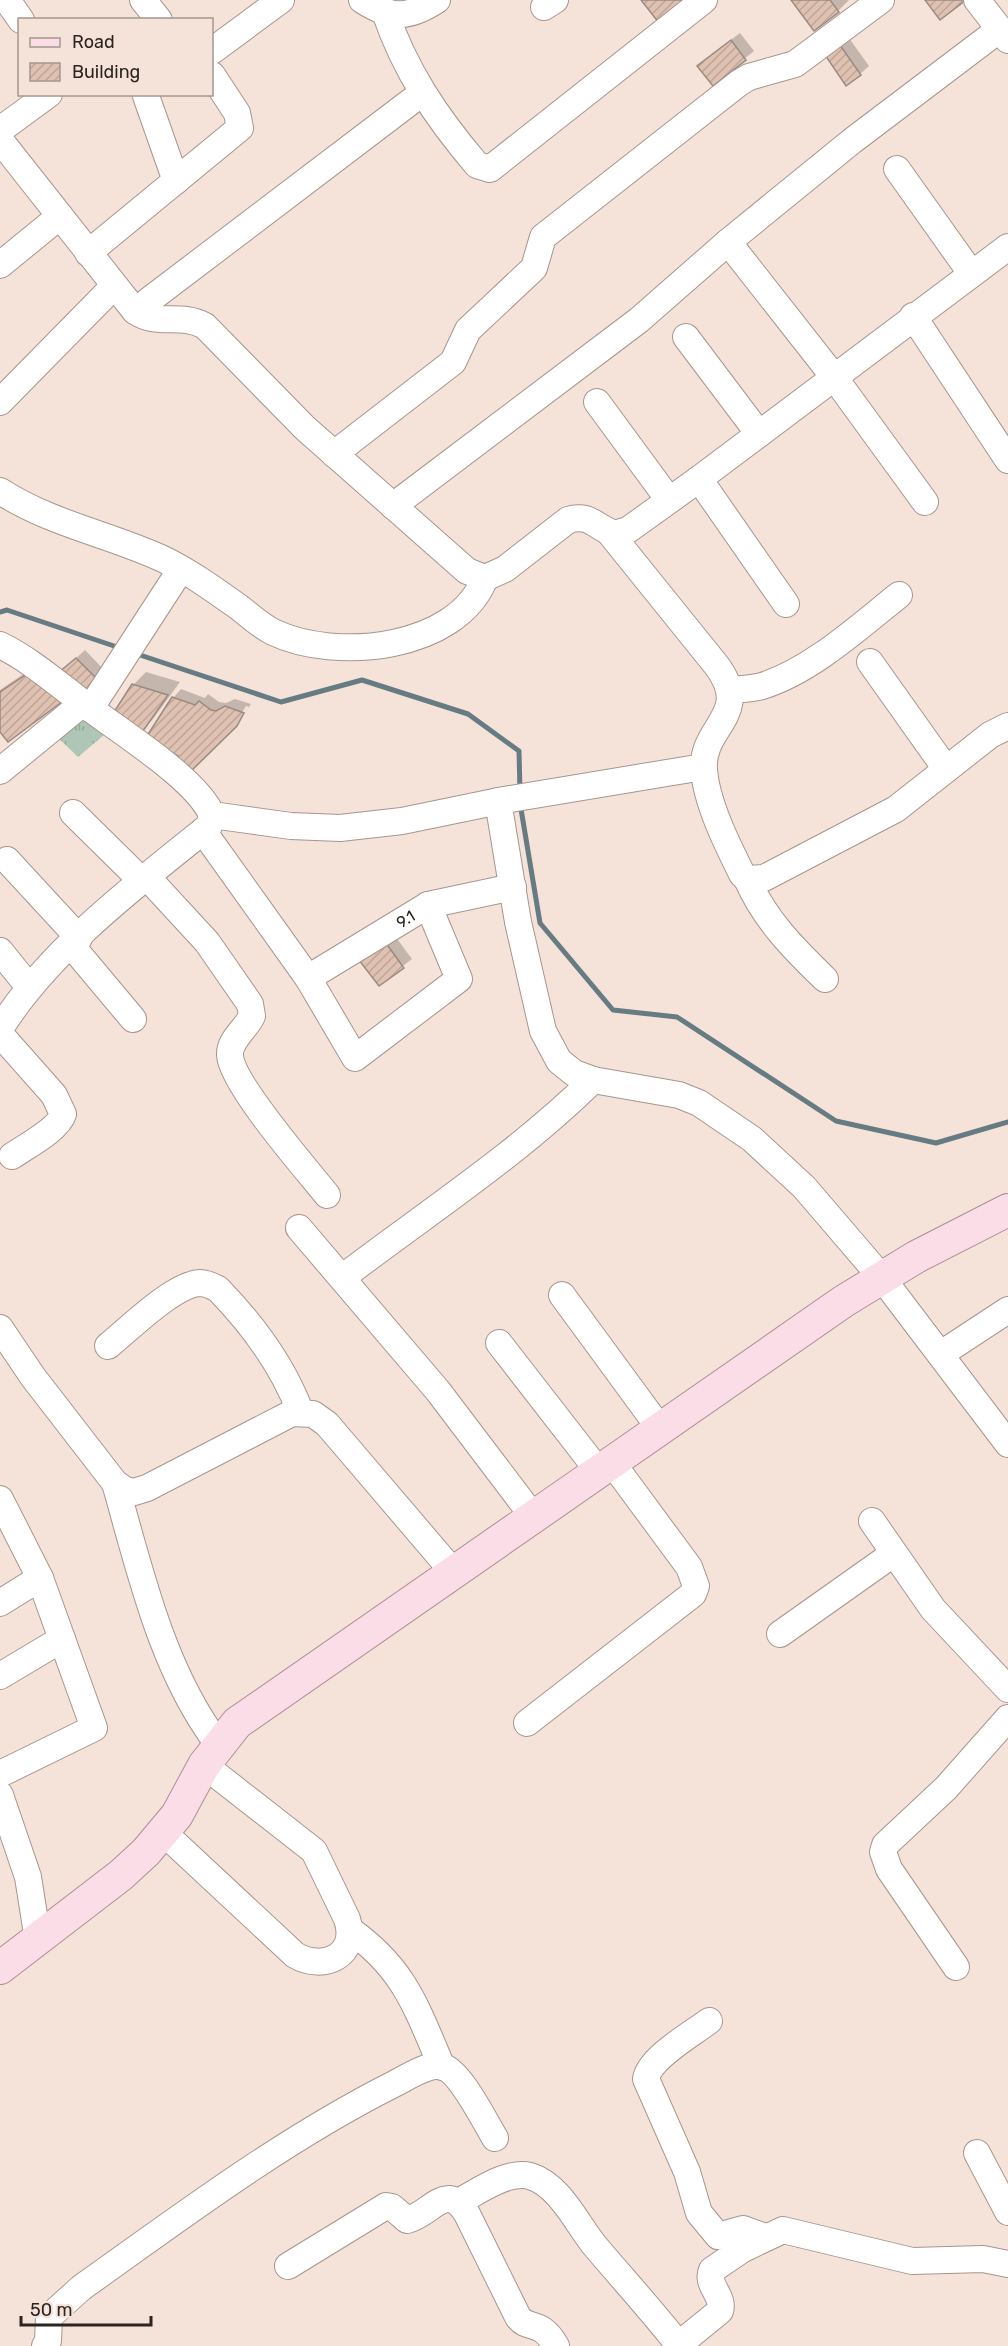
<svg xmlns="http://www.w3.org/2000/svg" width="1008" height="2346" font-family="Rubik,sans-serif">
	<defs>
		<pattern id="grass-tufts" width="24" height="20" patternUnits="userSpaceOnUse" patternTransform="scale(1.5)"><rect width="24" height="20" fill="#adc6b5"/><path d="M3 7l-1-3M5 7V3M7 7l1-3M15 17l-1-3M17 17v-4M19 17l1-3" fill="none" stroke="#95aa9b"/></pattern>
		<pattern id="building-hatch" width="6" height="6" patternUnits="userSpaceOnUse" patternTransform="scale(1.5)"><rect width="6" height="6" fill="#dfc1b1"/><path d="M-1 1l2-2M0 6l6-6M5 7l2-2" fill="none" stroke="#c0a698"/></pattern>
	</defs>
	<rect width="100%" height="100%" fill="#f5e3d9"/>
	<path fill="url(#grass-tufts)" d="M 74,710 L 111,729 L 78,757 L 51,731 Z"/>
	<path fill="#0003" d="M 793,0 L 849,0 L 838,11 Z
		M 844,31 L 869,66 L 860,74 L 831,41 Z
		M 740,33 L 754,51 L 713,84 L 707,58 Z
		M 85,650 L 107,673 L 0,729 L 0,690 L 44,660 L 61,672 Z
		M 146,672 L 180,682 L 153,719 L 141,732 L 133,685 Z
		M 181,689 L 205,698 L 208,694 L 219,702 L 226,703 L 235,699 L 251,704 L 243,717 L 249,707 L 246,706 L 235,725 L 180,755 L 173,698 Z
		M 392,932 L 412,959 L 379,984 L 357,955 Z"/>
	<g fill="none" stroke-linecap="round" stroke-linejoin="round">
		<path stroke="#667c82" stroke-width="5" d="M 0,612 L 7,610 L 120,648
			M 134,653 L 281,702 L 362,680 L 468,714 L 519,751 L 520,791
			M 520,803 L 540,923 L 613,1010 L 677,1017 L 836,1121 L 936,1143 L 1008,1122"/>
	</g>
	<path fill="url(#building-hatch)" stroke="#9b8a81" stroke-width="1.5" d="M 641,0 L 689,0 L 659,23 Z
		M 791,0 L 830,0 L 839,12 L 814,31 Z
		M 925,0 L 966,0 L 940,20 Z
		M 835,38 L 861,75 L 846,86 L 821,49 Z
		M 731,40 L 746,60 L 713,86 L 697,66 Z
		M 76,658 L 100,682 L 82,697 L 59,672 Z
		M 30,672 L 67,698 L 8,742 L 0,732 L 0,692 Z
		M 132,684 L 168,695 L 141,734 L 114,712 Z
		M 172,697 L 195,705 L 199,701 L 211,710 L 216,711 L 225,706 L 244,713 L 237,726 L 187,775 L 176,764 L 178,756 L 145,739 Z
		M 383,939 L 404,968 L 379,986 L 355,955 Z"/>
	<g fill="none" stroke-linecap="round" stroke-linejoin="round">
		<g stroke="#a7968d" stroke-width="28">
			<g id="minor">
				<path d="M 7,0 L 21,20"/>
				<path d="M 143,0 L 159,20"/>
				<path d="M 362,0 C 391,19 408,19 437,0"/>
				<path d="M 977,0 L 1008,40"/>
				<path d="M 544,7 L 555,0"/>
				<path d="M 385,12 C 405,71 437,118 477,165 L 490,169 L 704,0"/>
				<path d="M 212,51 L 281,0"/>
				<path d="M 146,96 L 176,181"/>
				<path d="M 0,130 L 49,94"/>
				<path d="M 0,140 L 135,311 C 158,327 180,312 205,326 L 305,428 L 467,571 L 485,578 L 505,569 L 568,520 C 590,513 596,528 615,534 L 628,530 L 699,479 L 1008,247"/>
				<path d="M 897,169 L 971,273"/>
				<path d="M 728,242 L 834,377 L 925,502"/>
				<path d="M 88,253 L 240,128 L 237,113 L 212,75"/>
				<path d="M 0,265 L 60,216"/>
				<path d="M 135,311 L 422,93"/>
				<path d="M 913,316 L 1008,460"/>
				<path d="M 686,337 L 759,434"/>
				<path d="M 0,402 L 114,286"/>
				<path d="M 597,402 L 669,500"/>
				<path d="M 334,454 L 453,362 L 468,330 L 534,268 L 543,237 L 739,83 L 749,77 L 795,64 L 881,0"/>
				<path d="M 699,479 L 786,604"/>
				<path d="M 0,491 C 51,524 109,534 163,559 C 190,572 216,591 240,608 C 250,616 261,626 273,632 C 336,662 457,650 485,578"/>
				<path d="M 393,506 L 639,320 L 728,242 L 852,141 L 1000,29"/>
				<path d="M 609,532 L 717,666 C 753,715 701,726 704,769 C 706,802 727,844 742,874 L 747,879 L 764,878 L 896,809 L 990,735 L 1008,726"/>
				<path d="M 0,645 C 31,660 59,685 87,706 C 120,732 196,778 212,815 L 209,826 L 203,831 C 133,887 47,953 0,1029"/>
				<path d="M 870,662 L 946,769"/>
				<path d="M 730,690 C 740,689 752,689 762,686 C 811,671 860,626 899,595"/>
				<path d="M 90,709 L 181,569"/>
				<path d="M 0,771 L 83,703"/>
				<path d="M 498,801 L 518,922 L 543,1031 L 559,1061 L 574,1073 L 593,1080 L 679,1095 L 699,1103 L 752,1139 L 804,1187 L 882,1278 L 1008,1444"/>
				<path d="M 73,813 L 142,881"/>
				<path d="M 212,815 L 291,826 L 340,828 L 402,821 L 504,800 L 703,767"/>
				<path d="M 203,831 L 308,978 L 355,1058 L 459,979 L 428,905"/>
				<path d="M 7,860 L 79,938"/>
				<path d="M 147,877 L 207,942 L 250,1004 L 252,1016 C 246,1029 229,1040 230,1055 C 231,1083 307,1170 327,1195"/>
				<path d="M 747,879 C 765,920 793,948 825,979"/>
				<path d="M 71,945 L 133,1019"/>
				<path d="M 0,951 L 29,987"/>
				<path id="s1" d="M 308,978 L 428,905 L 513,887"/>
				<path d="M 0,1034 L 54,1095 L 63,1114 C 59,1129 25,1147 12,1156"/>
				<path d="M 299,1228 L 438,1391 L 535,1519"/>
				<path d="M 343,1277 C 427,1213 518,1154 593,1080"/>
				<path d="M 562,1295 L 661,1430"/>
				<path d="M 0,1328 L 33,1377 L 115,1483 L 125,1490 L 134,1492 L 147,1488 L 292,1413 L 313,1414 L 327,1424 L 455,1574"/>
				<path d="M 499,1343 L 600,1473"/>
				<path d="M 108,1346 C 129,1329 174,1284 200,1283 C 207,1283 212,1286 218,1289 C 253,1325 282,1364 300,1411"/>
				<path d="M 941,1354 L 1008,1310"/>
				<path d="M 115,1483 C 140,1571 162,1670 218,1744"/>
				<path d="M 0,1499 L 40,1578 L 94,1728 L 0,1774"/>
				<path d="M 872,1521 L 933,1609 L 1008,1689"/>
				<path d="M 0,1603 L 40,1578"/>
				<path d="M 780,1634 L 893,1554"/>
				<path d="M 0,1676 L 62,1639"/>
				<path d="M 527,1723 L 693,1594 L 696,1586 L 689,1567 L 613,1464"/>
				<path d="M 0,1795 L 28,1877 L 38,1940"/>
				<path d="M 164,1833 L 295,1955 C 324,1972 359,1955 347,1919 L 314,1851 L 204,1765"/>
				<path d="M 350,1930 C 405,1969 416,2007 442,2067"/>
				<path d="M 956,1967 L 889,1869 L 883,1852 L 885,1845 L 946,1788 L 1008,1718"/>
				<path d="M 709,2021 C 692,2034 649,2058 646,2079 L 687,2172 L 699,2213 L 718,2236 L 743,2229 L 765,2237"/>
				<path d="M 977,2153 L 1008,2212"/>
				<path d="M 458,2202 C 478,2192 507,2170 530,2176 C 560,2185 577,2224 595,2246 C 623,2279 652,2311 679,2345"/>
				<path d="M 288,2266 L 386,2206 L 392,2207 L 407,2220 C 432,2214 446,2180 467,2214 L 518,2317 C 528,2331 540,2318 556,2346"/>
				<path d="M 45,2346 L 48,2341 L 49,2317 L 81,2288 C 182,2216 283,2140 394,2084 C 406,2078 427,2064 441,2066 C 460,2070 485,2122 495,2138"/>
				<path d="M 677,2346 L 720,2311 C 725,2296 705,2285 712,2270 L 743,2249 L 783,2230 L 912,2261 L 983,2259 L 1008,2264"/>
			</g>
		</g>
		<g stroke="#af8d97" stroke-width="34">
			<path id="major" d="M 0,1968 L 121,1875 L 146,1852 L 177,1815 L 204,1765 L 237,1723 L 844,1301 L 916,1257 L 1008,1210"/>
		</g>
		<use href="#minor" stroke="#fff" stroke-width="26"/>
		<use href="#major" stroke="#fadde7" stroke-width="32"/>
	</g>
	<g text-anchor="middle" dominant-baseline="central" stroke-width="6" stroke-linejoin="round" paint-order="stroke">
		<g font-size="16" fill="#2b2421" stroke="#f5e3d9">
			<text stroke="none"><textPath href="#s1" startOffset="114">9.1</textPath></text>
		</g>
	</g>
	<rect x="18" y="18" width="195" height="78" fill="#f5e3d9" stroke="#a4978f" stroke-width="1.5"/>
	<rect x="30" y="38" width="30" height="9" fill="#fadde7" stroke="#a4978f" stroke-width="1.5"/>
	<text x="72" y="48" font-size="18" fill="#2b2421">Road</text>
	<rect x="30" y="63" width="30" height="18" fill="url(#building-hatch)" stroke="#a4978f" stroke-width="1.5"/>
	<text x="72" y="78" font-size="18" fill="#2b2421">Building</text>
	<path d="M21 2316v9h130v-9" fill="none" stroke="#2b2421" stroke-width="3"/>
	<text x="30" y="2316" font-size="18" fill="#2b2421" stroke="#f5e3d9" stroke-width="4.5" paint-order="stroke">50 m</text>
</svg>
